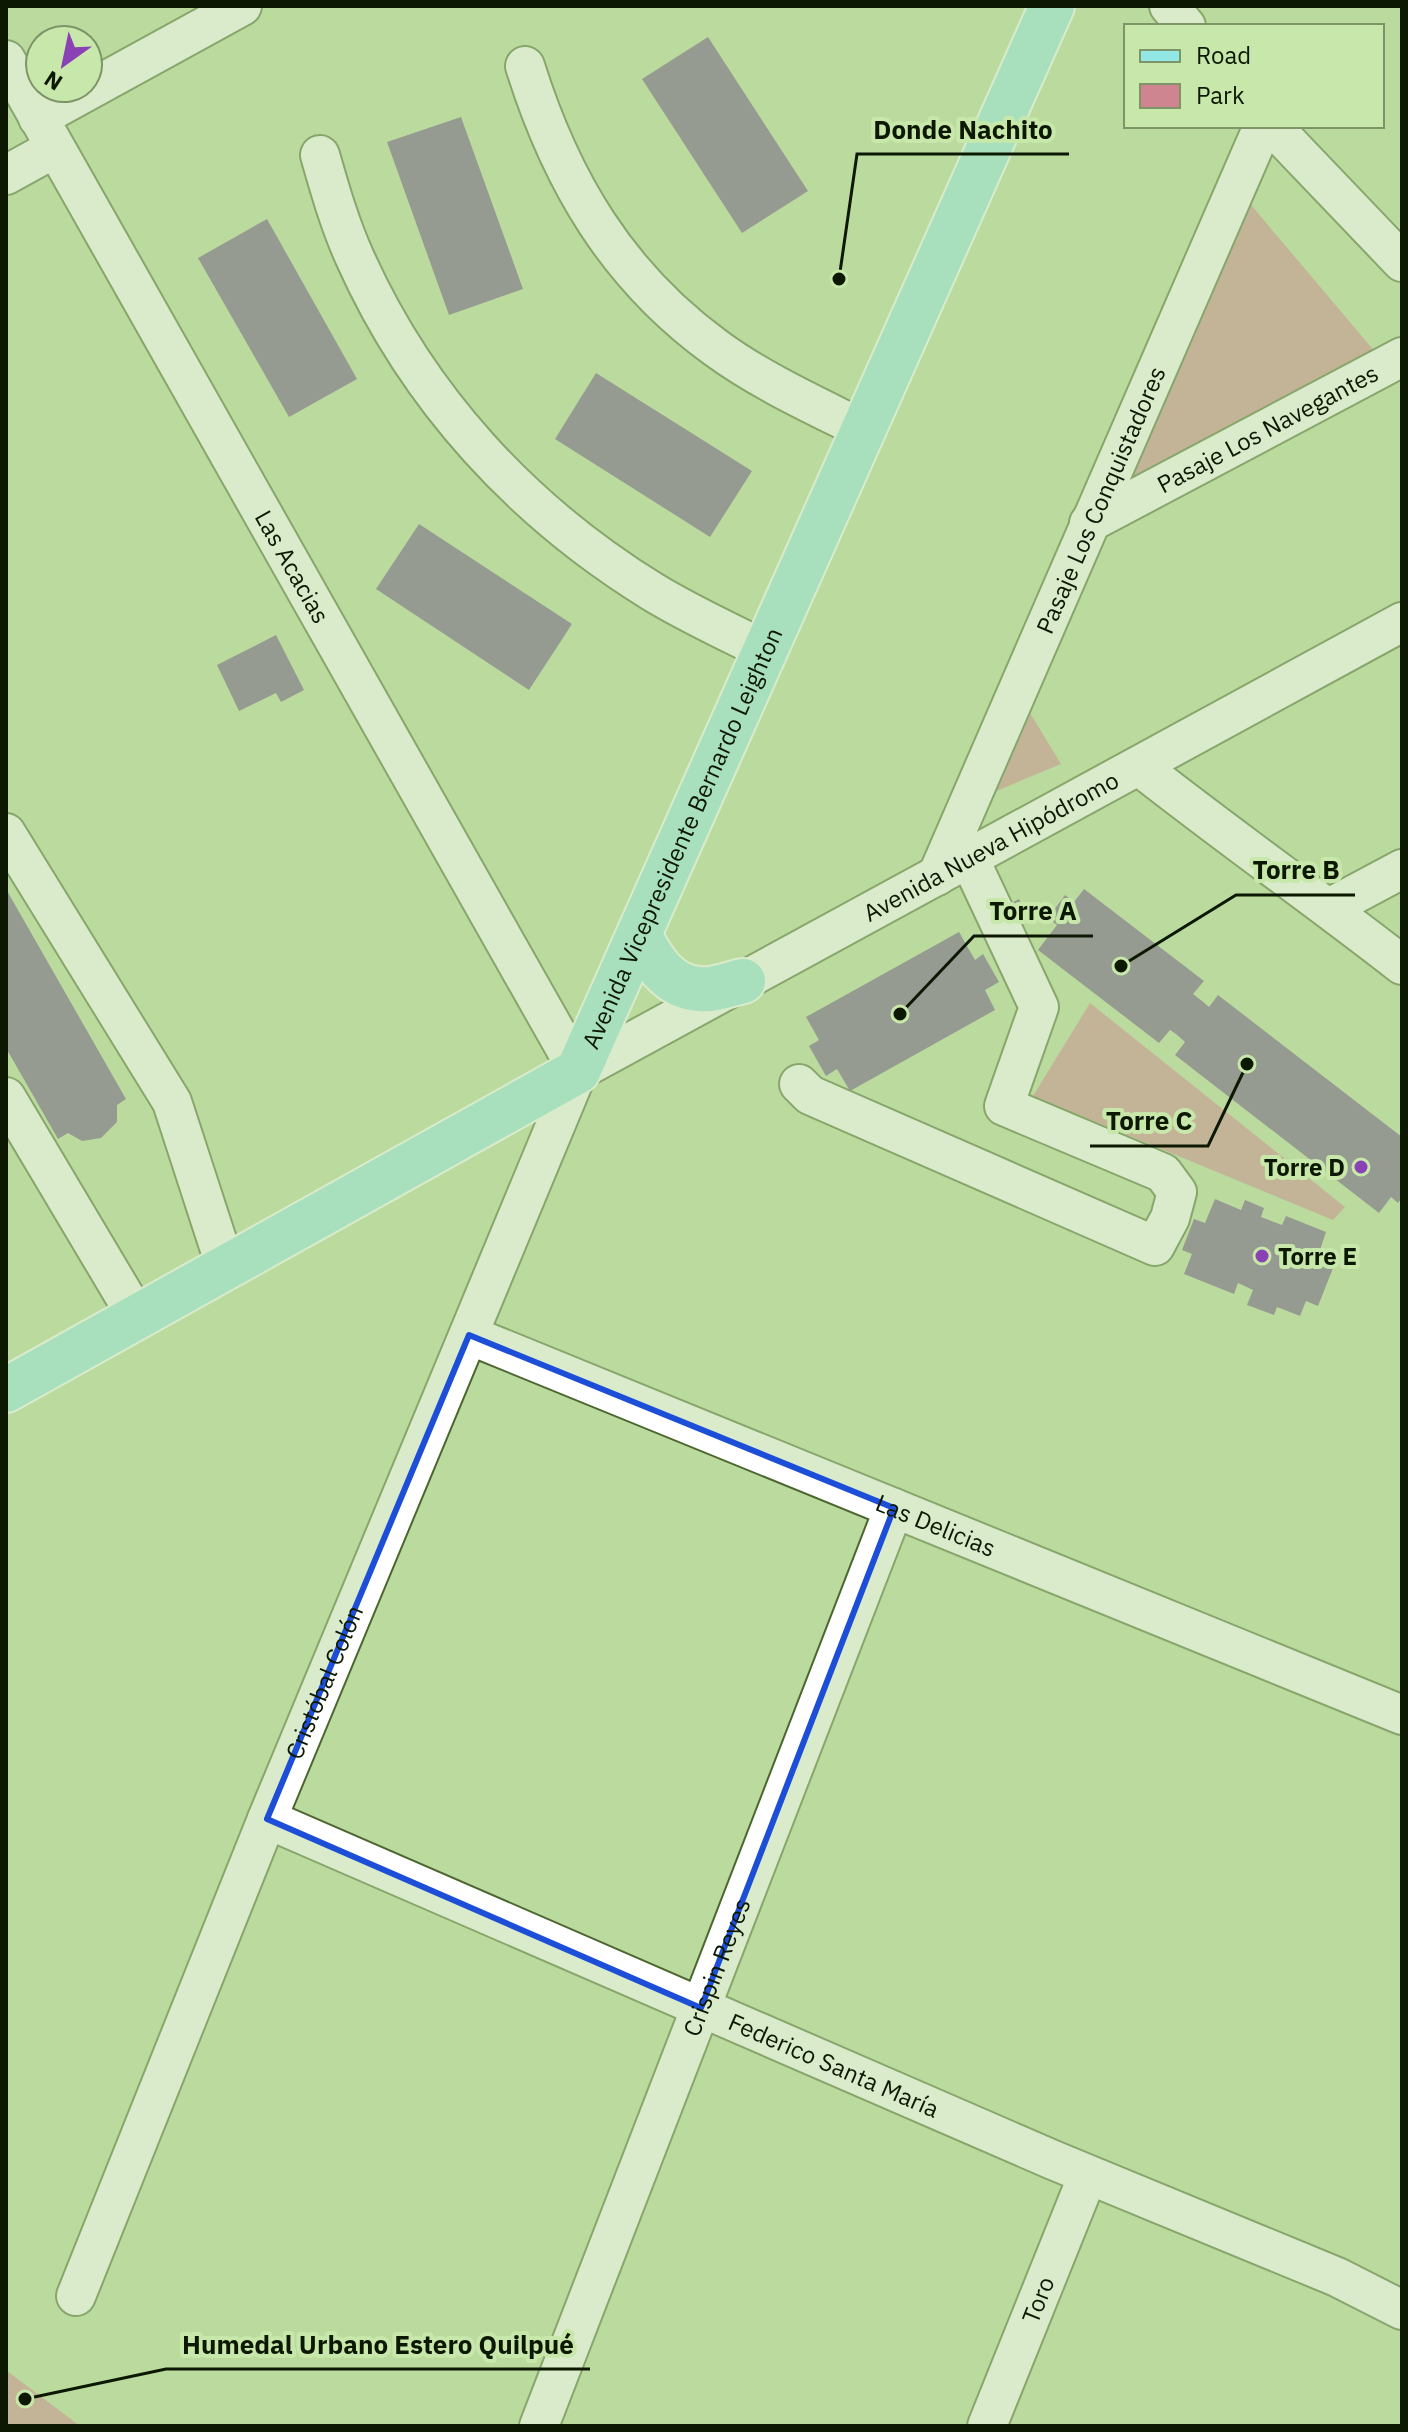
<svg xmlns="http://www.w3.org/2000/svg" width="1408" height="2432" font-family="'IBM Plex Sans',sans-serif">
	<rect width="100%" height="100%" fill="#bada9e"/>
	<path fill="#cf858f" d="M 1246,199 L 1376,353 L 1130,483 Z
		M 1027,708 L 1061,764 L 982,797 Z
		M 1090,1003 L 1345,1207 L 1333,1220 L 1033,1096 Z
		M 6,2371 L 7,2371 L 80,2426 L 6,2426 Z"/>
	<path fill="#6c4e81" d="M 708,37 L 808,191 L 742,233 L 642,79 Z
		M 461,117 L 523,289 L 449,315 L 387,142 Z
		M 267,219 L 357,379 L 289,417 L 198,258 Z
		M 596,373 L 752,471 L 710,537 L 555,439 Z
		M 419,524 L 572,624 L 529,690 L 376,589 Z
		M 276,635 L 304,690 L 281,702 L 276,693 L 239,711 L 217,665 Z
		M 6,889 L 126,1099 L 117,1105 L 117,1122 L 101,1138 L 82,1141 L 68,1133 L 58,1139 L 6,1048 Z
		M 1084,889 L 1204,981 L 1193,994 L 1202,1001 L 1209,1007 L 1218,995 L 1402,1137 L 1402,1198 L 1398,1203 L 1391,1197 L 1379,1213 L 1175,1055 L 1185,1042 L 1176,1034 L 1170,1030 L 1159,1043 L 1038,950 L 1057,925 L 1048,918 L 1065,895 L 1074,902 Z
		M 1019,899 L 1027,915 L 1015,921 L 1007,905 Z
		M 959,932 L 975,960 L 983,954 L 999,982 L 985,990 L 995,1010 L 850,1091 L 837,1069 L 826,1076 L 809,1046 L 819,1040 L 806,1017 Z
		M 1215,1199 L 1241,1210 L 1245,1200 L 1264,1208 L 1261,1217 L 1282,1225 L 1286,1216 L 1326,1232 L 1320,1250 L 1337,1258 L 1318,1306 L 1306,1301 L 1300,1316 L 1277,1307 L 1274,1315 L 1247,1305 L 1253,1290 L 1238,1283 L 1234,1294 L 1184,1274 L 1192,1254 L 1182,1250 L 1194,1219 L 1205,1223 Z"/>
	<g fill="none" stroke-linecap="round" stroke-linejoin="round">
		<g stroke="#4c6630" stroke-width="42">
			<g id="minor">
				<path d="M 1169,6 L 1186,26"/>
				<path id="s1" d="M 6,60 L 578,1071"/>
				<path d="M 525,66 C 561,181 617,276 716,348 C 761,381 814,405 864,430"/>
				<path d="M 38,118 L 242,6"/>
				<path d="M 1272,126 L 1402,262"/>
				<path d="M 320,155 C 330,190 340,225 355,258 C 418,399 523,512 653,592 C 689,614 729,632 766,651"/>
				<path d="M 6,175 L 55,148"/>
				<path id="s2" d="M 1089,523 L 1402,357"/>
				<path d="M 1139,766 C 1225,834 1315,897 1402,965"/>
				<path d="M 6,833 L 172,1102 L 226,1268"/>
				<path id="s3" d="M 937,876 L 1263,126"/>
				<path d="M 1329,908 L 1402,869"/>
				<path id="s4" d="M 578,1071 L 1402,622"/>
				<path d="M 799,1084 L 810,1095 L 1155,1246 L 1170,1218 L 1177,1192 L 1163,1173 L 1004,1106 L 1039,1007 L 969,858"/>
				<path d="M 6,1097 L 137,1317"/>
				<path id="s5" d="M 469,1335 L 1402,1715"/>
				<path id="s6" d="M 267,1819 L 1053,2160 L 1337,2277 L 1402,2310"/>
				<path id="s7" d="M 76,2296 L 267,1819 L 578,1071"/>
				<path id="s8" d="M 539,2426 L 894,1508"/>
				<path id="s9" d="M 987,2426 L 1088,2175"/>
			</g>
		</g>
		<g stroke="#fff" stroke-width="48">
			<g id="major">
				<path d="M 639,935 C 652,959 667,987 699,989 C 712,991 730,984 743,981"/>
				<path id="s10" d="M 6,1390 L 578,1071 L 1052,6"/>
			</g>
		</g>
		<use href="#minor" stroke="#fff" stroke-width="38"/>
		<use href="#major" stroke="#92e6e3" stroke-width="44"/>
	</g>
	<path d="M0 0H1408V2432H0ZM 469,1335 L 894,1508 L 701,2008 L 267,1819 Z" fill="#bada9e" fill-opacity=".55" fill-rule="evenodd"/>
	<path fill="none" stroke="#1d4ed8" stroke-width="6" stroke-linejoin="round" d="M 469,1335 L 894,1508 L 701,2008 L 267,1819 Z"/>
	<g fill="#8a41b4" stroke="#c7e7ab" stroke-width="3">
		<circle cx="1361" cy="1167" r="8"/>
		<circle cx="1262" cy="1256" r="8"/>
	</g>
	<g text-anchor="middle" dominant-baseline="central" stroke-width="8" stroke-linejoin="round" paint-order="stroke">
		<g font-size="24" fill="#0d1803" stroke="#c7e7ab">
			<text stroke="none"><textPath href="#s2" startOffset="202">Pasaje Los Navegantes</textPath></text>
			<text stroke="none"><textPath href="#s3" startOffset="410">Pasaje Los Conquistadores</textPath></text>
			<text stroke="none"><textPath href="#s1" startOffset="582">Las Acacias</textPath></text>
			<text stroke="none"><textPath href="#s10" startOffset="910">Avenida Vicepresidente Bernardo Leighton</textPath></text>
			<text stroke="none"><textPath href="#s4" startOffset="470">Avenida Nueva Hipódromo</textPath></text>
			<text stroke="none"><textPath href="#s5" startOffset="504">Las Delicias</textPath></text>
			<text stroke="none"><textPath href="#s7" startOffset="662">Cristóbal Colón</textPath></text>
			<text stroke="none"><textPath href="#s8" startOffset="492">Crispin Reyes</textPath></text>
			<text stroke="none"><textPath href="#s6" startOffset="618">Federico Santa María</textPath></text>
			<text stroke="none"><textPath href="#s9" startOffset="136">Toro</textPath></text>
		</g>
		<g font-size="24" font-weight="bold" fill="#0d1803" stroke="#c7e7ab" text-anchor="end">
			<text x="1345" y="1167">Torre D</text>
			<text x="1278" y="1256" text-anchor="start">Torre E</text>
		</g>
	</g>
	<path fill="none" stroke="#0d1803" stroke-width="3" d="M839 279L857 154H1069M1121 966L1236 895H1355M900 1014L974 936H1093M1247 1064L1208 1146H1090M25 2399L166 2369H590"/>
	<g fill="#0d1803" stroke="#c7e7ab" stroke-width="3">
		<circle cx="839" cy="279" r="8"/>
		<circle cx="1121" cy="966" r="8"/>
		<circle cx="900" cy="1014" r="8"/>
		<circle cx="1247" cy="1064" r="8"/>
		<circle cx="25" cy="2399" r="8"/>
	</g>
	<g font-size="26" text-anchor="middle" font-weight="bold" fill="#0d1803" stroke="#c7e7ab" stroke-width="8" stroke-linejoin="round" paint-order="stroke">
		<text x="963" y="139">Donde Nachito</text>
		<text x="1296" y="879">Torre B</text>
		<text x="1033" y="920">Torre A</text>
		<text x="1149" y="1130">Torre C</text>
		<text x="378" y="2354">Humedal Urbano Estero Quilpué</text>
	</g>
	<rect width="1408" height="2432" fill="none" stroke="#0d1803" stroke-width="16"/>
	<rect x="1124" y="24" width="260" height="104" fill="#c7e7ab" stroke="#7d9468" stroke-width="2"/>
	<rect x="1140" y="50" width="40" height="12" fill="#92e6e3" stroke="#7d9468" stroke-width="2"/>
	<text x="1196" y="64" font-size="24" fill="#0d1803">Road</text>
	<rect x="1140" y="84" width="40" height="24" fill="#cf858f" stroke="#7d9468" stroke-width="2"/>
	<text x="1196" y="104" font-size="24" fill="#0d1803">Park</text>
	<g transform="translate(64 64) rotate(213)"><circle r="38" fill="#c7e7ab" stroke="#7d9468" stroke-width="2"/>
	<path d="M0-6L14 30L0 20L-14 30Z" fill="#8a41b4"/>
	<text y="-12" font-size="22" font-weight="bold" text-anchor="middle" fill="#0d1803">N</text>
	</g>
</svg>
